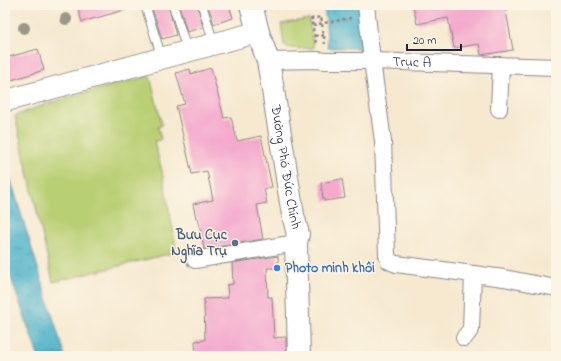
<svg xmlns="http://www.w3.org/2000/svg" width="561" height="361" font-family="'Indie Flower',sans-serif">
	<defs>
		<pattern id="water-ripples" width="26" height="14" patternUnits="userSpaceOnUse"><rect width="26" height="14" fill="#4cb1cb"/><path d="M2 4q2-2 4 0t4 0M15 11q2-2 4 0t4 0" fill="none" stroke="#3f90a6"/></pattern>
	</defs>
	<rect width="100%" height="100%" fill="#fcf5e5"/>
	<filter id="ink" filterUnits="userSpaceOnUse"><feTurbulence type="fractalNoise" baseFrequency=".025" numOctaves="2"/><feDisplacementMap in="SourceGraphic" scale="8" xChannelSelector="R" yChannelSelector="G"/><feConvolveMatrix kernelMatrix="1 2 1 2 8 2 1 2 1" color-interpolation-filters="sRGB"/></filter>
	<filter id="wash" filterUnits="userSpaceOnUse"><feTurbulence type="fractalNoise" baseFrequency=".012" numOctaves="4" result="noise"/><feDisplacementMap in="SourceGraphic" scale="16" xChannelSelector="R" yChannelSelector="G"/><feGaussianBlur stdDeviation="0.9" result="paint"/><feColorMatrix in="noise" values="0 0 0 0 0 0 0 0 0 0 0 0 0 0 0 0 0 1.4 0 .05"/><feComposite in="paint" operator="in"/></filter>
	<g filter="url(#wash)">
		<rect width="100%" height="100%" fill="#f6e9d0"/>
		<path fill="#b9cf73" stroke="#6e7857" d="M 309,19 L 314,48 C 304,48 292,51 284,45 L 281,24 Z
			M 150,76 L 162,125 L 158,127 L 161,139 L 154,142 L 162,171 L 177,252 L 53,282 L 15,116 C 58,98 104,88 150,76 Z"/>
		<path fill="url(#water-ripples)" stroke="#376a83" d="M 324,5 L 363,5 L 365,39 L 361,48 L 328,48 Z
			M 5,161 L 65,356 L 38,356 L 5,261 Z"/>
		<g id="blocks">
			<path fill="#f4a9cd" d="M 77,5 L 127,5 L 128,9 L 82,22 Z
				M 151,5 L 168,5 L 176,35 L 162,39 Z
				M 179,5 L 197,5 L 203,27 L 187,32 Z
				M 208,5 L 229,5 L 233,18 L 214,24 Z
				M 413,5 L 505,5 L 513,50 L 481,55 L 479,44 L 454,48 L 448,18 L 417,24 Z
				M 38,49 L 44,70 L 5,82 L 5,58 Z
				M 211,68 L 224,118 L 231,117 L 237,141 L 261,136 L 272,187 L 264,189 L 267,203 L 257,205 L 263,239 L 204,249 L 198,218 L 196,218 L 193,204 L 213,200 L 207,171 L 192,174 L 176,106 L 185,104 L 176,73 L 190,69 L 191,74 Z
				M 342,179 L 345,198 L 324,201 L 324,198 L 323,198 L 321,183 Z
				M 278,256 L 278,268 L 267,268 L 268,297 L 272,297 L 274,338 L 286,337 L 286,356 L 196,356 L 195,341 L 205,340 L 204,299 L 228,298 L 227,285 L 233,284 L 232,263 Z"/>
		</g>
	</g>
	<g filter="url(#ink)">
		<use href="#blocks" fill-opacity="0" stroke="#8c8686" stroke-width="1"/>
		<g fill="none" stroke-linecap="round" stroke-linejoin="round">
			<g stroke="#8c8686" stroke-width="10">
				<path id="service" d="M 145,5 L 162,58
					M 173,5 L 187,50
					M 202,5 L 214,44"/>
			</g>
			<g stroke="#8c8686" stroke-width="18">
				<g id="minor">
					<path d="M 366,5 L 372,61 L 383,141 L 387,255 L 389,261 L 396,264 L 504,278 L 556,288"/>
					<path id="s1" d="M 268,61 L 317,60 L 326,61 L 372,61 L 556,67"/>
					<path d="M 499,109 L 501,65"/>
					<path d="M 195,260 L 296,243"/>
					<path d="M 464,338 L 471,329 L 473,274"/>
				</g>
			</g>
			<g stroke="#8c8686" stroke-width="23">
				<path id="tertiary" d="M 5,101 L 258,32"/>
			</g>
			<g stroke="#8c8686" stroke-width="24">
				<g id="secondary">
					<path id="s2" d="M 251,5 L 258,32 L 268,61 L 273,90 L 293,215 L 298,234 L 296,243 L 299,356"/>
				</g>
			</g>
			<path stroke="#8c8686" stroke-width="2.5" stroke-dasharray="3 3" stroke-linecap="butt" d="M 313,25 L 351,18
				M 315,36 L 324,35
				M 316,43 L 311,19 L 321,17 L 325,44"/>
			<use href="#service" stroke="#fff" stroke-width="8"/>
			<use href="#minor" stroke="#fff" stroke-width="16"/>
			<use href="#tertiary" stroke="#fff" stroke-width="21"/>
			<use href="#secondary" stroke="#fff" stroke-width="22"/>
		</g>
		<g fill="#9a9887">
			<circle cx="66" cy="19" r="6"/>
			<circle cx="24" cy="28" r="6"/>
		</g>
	</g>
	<circle fill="#5c6f8a" stroke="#fcf5e5" stroke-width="1.5" cx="235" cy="243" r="4"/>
	<circle fill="#3f7fe0" stroke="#fcf5e5" stroke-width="1.5" cx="277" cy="268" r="4"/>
	<g text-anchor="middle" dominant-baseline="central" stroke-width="3" stroke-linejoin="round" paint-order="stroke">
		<g font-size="14" fill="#22223b" stroke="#fcf5e5">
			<text stroke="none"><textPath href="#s1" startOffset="144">Trục A</textPath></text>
			<text stroke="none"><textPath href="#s2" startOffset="166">Đường Phó Đức Chính</textPath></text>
		</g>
		<g font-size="14" font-weight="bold" fill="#4e5e75" stroke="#fcf5e5" text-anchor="end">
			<text x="227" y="235">Bưu Cục<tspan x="227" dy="16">Nghĩa Trụ</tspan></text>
		</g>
		<g font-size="14" font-weight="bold" fill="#366cbe" stroke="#fcf5e5" text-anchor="start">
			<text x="285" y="268">Photo minh khôi</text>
		</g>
	</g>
	<rect width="561" height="361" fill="none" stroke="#fcf5e5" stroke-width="20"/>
	<path d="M407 44v6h54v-6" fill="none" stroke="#22223b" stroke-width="2"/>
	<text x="413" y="44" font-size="12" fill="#22223b" stroke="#fcf5e5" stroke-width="3" paint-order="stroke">20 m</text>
</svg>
